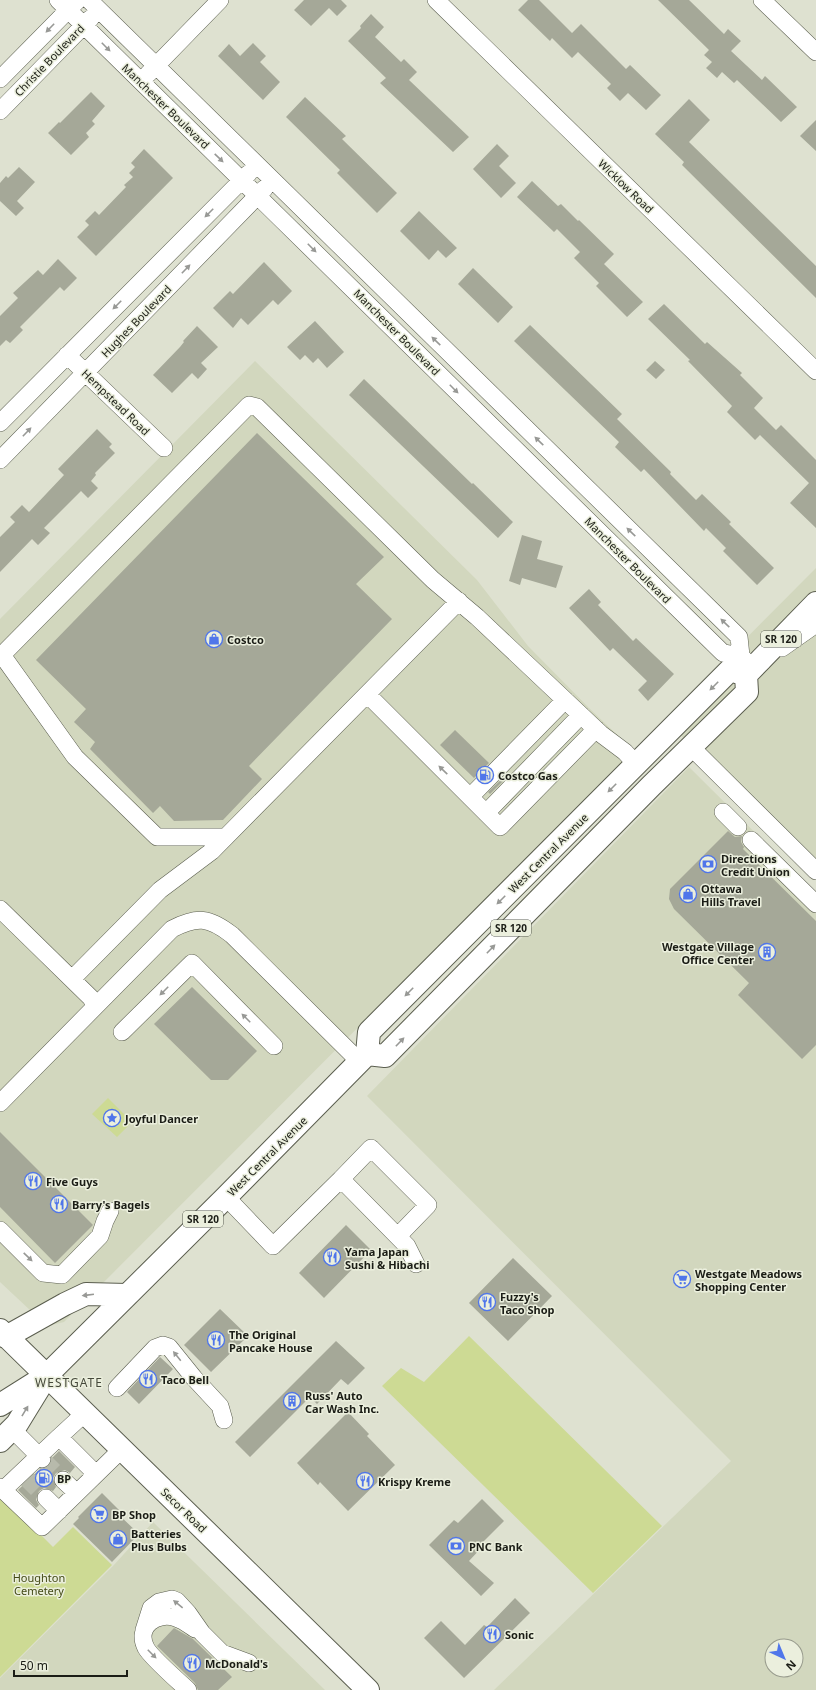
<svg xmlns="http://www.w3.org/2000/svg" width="816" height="1690" font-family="'Noto Sans',sans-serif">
	<rect width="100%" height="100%" fill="#dee1d0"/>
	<path fill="#d2d7be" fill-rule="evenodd" d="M 255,361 L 477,580 L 528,646 L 589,708 L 634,751 L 64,1322 L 47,1326 L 0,1282 L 0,619 Z
		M 816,568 L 816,867 L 665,720 Z
		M 689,767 L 816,893 L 816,1690 L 494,1690 L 731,1461 L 367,1096 ZM 772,1646 L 796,1646 L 796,1670 L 772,1670 Z
		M 153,1522 L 325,1690 L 0,1690 L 0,1678 L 113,1566 Z"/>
	<path fill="#cdda94" d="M 108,1098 L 132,1122 L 117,1137 L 92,1114 Z
		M 469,1336 L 662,1526 L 593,1593 L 382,1386 L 401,1368 L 424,1382 Z
		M 0,1494 L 53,1547 L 73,1527 L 112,1565 L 0,1677 Z"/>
	<path fill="#a5a898" d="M 304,0 L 341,0 L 347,6 L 337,16 L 329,8 L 311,26 L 294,10 Z
		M 528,0 L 539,0 L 572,33 L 581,24 L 626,69 L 630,65 L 661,95 L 646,110 L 628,93 L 620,101 L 607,88 L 611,84 L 578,52 L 572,58 L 552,38 L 550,41 L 518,10 Z
		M 658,0 L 689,0 L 724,34 L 728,29 L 741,41 L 731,51 L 762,80 L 765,76 L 797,107 L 781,122 L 737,80 L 734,83 L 722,72 L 717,78 L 706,68 L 712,62 L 704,55 L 709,50 Z
		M 371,14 L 384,27 L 375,37 L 401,62 L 404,59 L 417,72 L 409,80 L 469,137 L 453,152 L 380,83 L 386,78 L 348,41 L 361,28 L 360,26 Z
		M 253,43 L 266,56 L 260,62 L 280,82 L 263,100 L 218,56 L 229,44 L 240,56 Z
		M 91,92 L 105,106 L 92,121 L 95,124 L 86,133 L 89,137 L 71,155 L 48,133 L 59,122 L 60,123 Z
		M 305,97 L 346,136 L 342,139 L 397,193 L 377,213 L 337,173 L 340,170 L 286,117 Z
		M 689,99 L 710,120 L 689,142 L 816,266 L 816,298 L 682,165 L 684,162 L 655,134 Z
		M 816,120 L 816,151 L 800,136 Z
		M 497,144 L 509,156 L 499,166 L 516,183 L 501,198 L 473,169 Z
		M 144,149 L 173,178 L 96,256 L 77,237 L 89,225 L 85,221 L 95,211 L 99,215 L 126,187 L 124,185 L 133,177 L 129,173 L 135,167 L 131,163 Z
		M 19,167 L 35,182 L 17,201 L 24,208 L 16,216 L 0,201 L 0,183 L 6,176 L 8,178 Z
		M 532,181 L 558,206 L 561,204 L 578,221 L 579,220 L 614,254 L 604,264 L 643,302 L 627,317 L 596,286 L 599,283 L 574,258 L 580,252 L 557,229 L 554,232 L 517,197 Z
		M 419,211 L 457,248 L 446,258 L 438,250 L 429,260 L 400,231 Z
		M 58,259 L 77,278 L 64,291 L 60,287 L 20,327 L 23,330 L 10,343 L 6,340 L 0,346 L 0,316 L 18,298 L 13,293 L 38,270 L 43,275 Z
		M 264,262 L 292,291 L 278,305 L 273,300 L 248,325 L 241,318 L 233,328 L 213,308 L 230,291 L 233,294 Z
		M 473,268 L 513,307 L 498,323 L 458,284 Z
		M 664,304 L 705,344 L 707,342 L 742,373 L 740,375 L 763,398 L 754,408 L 776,430 L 781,425 L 816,460 L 816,528 L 790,503 L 809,483 L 760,435 L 755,440 L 727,412 L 732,406 L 688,361 L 690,360 L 648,319 Z
		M 315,321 L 344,352 L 327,368 L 318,358 L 313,363 L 305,355 L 300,360 L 287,347 Z
		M 530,325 L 622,414 L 617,419 L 671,472 L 670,474 L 696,500 L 702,494 L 731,522 L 729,524 L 774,568 L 757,585 L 723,551 L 726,548 L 706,528 L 704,531 L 644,469 L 641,472 L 615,447 L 619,442 L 514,341 Z
		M 197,326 L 218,347 L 201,363 L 207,369 L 198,379 L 192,373 L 172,393 L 153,375 L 180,347 L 184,342 L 183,341 Z
		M 655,361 L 665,370 L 656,379 L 646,370 Z
		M 364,379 L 472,484 L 473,483 L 513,522 L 498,538 L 349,395 Z
		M 97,429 L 112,444 L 109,447 L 115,453 L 95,473 L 96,475 L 91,481 L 98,488 L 88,498 L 81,491 L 44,528 L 50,533 L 38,545 L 32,539 L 0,572 L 0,537 L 15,522 L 10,517 L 22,505 L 29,512 L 64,475 L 58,469 Z
		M 257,433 L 384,557 L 356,584 L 392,619 L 249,766 L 262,779 L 223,820 L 174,821 L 160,806 L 153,813 L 90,749 L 95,742 L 74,722 L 86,709 L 36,660 Z
		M 522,535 L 542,541 L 537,559 L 563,566 L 556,588 L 522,578 L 520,585 L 509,581 Z
		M 589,589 L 601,602 L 598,605 L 633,641 L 636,638 L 674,674 L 648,701 L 638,690 L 647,681 L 613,648 L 610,651 L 569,608 Z
		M 455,730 L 489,763 L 474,778 L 440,745 Z
		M 503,778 L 505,779 L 490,794 L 488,792 Z
		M 728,831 L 735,837 L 742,836 L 741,842 L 744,847 L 743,849 L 816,921 L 816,1045 L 802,1059 L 738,995 L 749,983 L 674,909 L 669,899 L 670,889 Z
		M 192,987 L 257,1051 L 228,1080 L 211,1080 L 154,1024 Z
		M 0,1132 L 93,1225 L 55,1263 L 0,1207 Z
		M 346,1225 L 371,1250 L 324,1298 L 299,1273 Z
		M 513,1258 L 552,1296 L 508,1341 L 469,1303 Z
		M 220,1309 L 248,1336 L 211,1372 L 184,1345 Z
		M 336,1341 L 365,1368 L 348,1385 L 341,1379 L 317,1404 L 310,1397 L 250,1457 L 235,1442 Z
		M 160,1357 L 173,1369 L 139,1404 L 127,1392 Z
		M 348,1412 L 369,1434 L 367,1436 L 395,1465 L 348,1511 L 320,1482 L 318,1485 L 297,1463 Z
		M 59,1451 L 75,1467 L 70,1473 L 65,1470 L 56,1473 L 53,1478 L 56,1487 L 53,1491 L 44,1488 L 39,1491 L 36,1500 L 39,1505 L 36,1508 L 18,1490 L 40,1469 L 49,1466 L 52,1462 L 52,1458 Z
		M 102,1493 L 119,1510 L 116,1512 L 139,1534 L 112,1562 L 73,1524 L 79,1518 L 78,1517 Z
		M 482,1499 L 504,1521 L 480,1545 L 482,1547 L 469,1561 L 494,1583 L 481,1596 L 429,1545 L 454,1520 L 458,1523 Z
		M 515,1598 L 530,1613 L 464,1678 L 424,1638 L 441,1621 L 465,1645 L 484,1625 L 487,1627 Z
		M 174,1628 L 193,1639 L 232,1677 L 218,1690 L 198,1690 L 195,1683 L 157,1646 Z"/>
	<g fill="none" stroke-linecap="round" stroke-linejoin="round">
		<path stroke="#b7baab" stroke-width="17" stroke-dasharray="17 8" stroke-linecap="butt" d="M 42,1459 L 63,1480
			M 25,1477 L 46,1498"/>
		<g stroke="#5b5e4f" stroke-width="18">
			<path id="minor" d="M 58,0 L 723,653 L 741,656
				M 89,0 L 739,637 L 741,656 L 752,668 L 762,662
				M 436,0 L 816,371
				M 762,0 L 816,52
				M 148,74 L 220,0
				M 0,79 L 78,0
				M 0,111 L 91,18
				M 67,355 L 164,448
				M 0,423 L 249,173
				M 0,460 L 265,188
				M 782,648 L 816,624
				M 367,694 L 500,827 L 596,729
				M 691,747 L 816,871
				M 470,797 L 565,700
				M 723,812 L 738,827
				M 486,813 L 581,715
				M 226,837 L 157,837 L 75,757 L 2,655 L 249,405 L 257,407 L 433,580 L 477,617 L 601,734 L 625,752 L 636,764
				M 751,840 L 816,904
				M 0,909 L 91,998 L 95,1006
				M 72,979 L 160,890 L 212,851 L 459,601
				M 122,1032 L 192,963 L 274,1046
				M 0,1103 L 172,929 C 197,916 209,917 232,935 L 360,1062
				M 341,1179 L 371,1148 L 428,1205 L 398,1236
				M 226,1197 L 273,1246 L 341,1179 L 407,1246 L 416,1264
				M 0,1230 L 43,1273 L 62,1275 L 100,1236 L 105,1221 L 110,1211
				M 117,1388 L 155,1348 L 163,1345 L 169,1347 L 194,1378 L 220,1406 L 224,1420
				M 12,1429 L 42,1459
				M 59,1437 L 85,1413
				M 63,1480 L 77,1493
				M 0,1487 L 42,1527 L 122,1449
				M 3,1490 L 59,1437 L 96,1474
				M 46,1498 L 59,1511
				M 144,1630 L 151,1608 L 159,1602 L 172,1599 L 177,1601 L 188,1613 L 202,1633 L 222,1653 L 249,1663
				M 188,1690 C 178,1681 151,1657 146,1648 C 135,1627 157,1611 176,1618 C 183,1620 189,1625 195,1629"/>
		</g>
		<g stroke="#5b5e4f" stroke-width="24">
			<path id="major" d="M 367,1054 L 385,1056 L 651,786 L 747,692 L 746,675 L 816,603
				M 0,1330 L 368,1690
				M 6,1337 L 65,1304 L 86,1294 L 127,1295
				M 0,1405 L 46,1376 L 226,1197 L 367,1054 L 369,1032 L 730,670 L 746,675
				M 0,1441 L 17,1424 L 44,1380"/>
		</g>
		<use href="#minor" stroke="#fff" stroke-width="17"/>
		<use href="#major" stroke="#fff" stroke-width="22"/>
	</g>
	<defs><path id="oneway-solid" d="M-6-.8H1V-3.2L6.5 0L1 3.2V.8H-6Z"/></defs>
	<g fill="#989996">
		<use href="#oneway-solid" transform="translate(50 28) rotate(134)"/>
		<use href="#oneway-solid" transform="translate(106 47) rotate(45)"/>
		<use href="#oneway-solid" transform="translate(219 158) rotate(44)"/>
		<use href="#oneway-solid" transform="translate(209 213) rotate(135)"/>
		<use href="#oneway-solid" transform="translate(312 248) rotate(45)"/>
		<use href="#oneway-solid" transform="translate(186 269) rotate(-46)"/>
		<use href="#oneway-solid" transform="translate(117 305) rotate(135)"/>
		<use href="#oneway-solid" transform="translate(436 341) rotate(-136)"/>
		<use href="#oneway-solid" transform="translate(454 389) rotate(45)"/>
		<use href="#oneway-solid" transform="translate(27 432) rotate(-46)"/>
		<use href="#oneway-solid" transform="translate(539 441) rotate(-136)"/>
		<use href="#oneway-solid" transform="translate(631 532) rotate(-136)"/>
		<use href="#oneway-solid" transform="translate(725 623) rotate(-136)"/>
		<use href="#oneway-solid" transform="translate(714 686) rotate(135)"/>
		<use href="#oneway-solid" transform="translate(443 770) rotate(-136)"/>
		<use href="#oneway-solid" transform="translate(612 788) rotate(135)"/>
		<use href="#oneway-solid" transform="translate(501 900) rotate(135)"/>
		<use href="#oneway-solid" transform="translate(491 949) rotate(-46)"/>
		<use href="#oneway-solid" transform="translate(164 991) rotate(135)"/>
		<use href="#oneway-solid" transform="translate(409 992) rotate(135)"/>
		<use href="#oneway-solid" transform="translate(246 1018) rotate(-135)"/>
		<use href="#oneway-solid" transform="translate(400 1042) rotate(-46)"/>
		<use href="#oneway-solid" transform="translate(28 1257) rotate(44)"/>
		<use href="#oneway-solid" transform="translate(88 1295) rotate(173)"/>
		<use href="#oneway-solid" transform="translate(177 1356) rotate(-129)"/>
		<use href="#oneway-solid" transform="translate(25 1411) rotate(-59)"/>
		<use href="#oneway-solid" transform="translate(178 1604) rotate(-141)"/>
		<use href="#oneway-solid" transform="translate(152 1654) rotate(45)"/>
	</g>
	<defs>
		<g id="shop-ring" transform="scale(0.9)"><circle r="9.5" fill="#ebefdd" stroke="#5076ea" stroke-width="1.5"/><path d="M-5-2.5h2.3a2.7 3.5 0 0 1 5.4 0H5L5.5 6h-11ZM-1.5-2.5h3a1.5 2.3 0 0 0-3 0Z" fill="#5076ea"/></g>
		<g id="fuel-ring" transform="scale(0.9)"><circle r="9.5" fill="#ebefdd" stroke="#5076ea" stroke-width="1.5"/><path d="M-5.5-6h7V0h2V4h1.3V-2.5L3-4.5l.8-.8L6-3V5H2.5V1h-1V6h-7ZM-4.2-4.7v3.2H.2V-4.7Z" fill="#5076ea"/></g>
		<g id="bank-ring" transform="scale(0.9)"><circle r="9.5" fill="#ebefdd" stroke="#5076ea" stroke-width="1.5"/><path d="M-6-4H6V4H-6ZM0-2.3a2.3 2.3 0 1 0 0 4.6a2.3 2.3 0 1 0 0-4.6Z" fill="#5076ea"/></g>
		<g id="building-ring" transform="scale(0.9)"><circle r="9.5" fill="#ebefdd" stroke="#5076ea" stroke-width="1.5"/><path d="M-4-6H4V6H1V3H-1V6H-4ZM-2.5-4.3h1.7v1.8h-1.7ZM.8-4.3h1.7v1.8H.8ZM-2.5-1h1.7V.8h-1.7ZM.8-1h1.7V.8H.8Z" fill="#5076ea"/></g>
		<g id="sight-ring" transform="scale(0.9)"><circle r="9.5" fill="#ebefdd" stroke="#5076ea" stroke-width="1.5"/><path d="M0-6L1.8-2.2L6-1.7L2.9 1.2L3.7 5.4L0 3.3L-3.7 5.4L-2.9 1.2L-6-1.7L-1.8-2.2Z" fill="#5076ea"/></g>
		<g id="restaurant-ring" transform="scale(0.9)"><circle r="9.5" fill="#ebefdd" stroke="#5076ea" stroke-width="1.5"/><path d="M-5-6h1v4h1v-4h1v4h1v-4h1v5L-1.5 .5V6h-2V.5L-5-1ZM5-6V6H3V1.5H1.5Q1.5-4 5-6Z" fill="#5076ea"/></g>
		<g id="supermarket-ring" transform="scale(0.9)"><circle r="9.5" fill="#ebefdd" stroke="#5076ea" stroke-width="1.5"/><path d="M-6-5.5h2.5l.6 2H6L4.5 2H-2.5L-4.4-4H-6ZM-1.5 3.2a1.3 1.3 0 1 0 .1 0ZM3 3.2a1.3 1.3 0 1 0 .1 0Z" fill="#5076ea"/></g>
	</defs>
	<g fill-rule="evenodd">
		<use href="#shop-ring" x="214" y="639"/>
		<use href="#fuel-ring" x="485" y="775"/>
		<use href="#bank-ring" x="708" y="864"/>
		<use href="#shop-ring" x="688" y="894"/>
		<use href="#building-ring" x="767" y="952"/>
		<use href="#sight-ring" x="112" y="1118"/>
		<use href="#restaurant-ring" x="33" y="1181"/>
		<use href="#restaurant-ring" x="59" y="1204"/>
		<use href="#restaurant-ring" x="332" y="1257"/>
		<use href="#supermarket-ring" x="682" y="1279"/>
		<use href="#restaurant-ring" x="487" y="1302"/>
		<use href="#restaurant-ring" x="216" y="1340"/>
		<use href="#restaurant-ring" x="148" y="1379"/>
		<use href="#building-ring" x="292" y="1401"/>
		<use href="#fuel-ring" x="44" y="1478"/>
		<use href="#restaurant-ring" x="365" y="1481"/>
		<use href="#supermarket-ring" x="99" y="1514"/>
		<use href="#shop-ring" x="118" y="1539"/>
		<use href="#bank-ring" x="456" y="1546"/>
		<use href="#restaurant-ring" x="492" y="1634"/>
		<use href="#restaurant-ring" x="192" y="1663"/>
	</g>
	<g text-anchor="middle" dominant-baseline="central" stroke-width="3" stroke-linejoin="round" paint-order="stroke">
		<g fill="#ebefdd" stroke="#595c52" stroke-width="1">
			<rect x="761" y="631" width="40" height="16" rx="3"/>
			<rect x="491" y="920" width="40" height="16" rx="3"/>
			<rect x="183" y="1211" width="40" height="16" rx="3"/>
		</g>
		<g font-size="10" font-weight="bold" fill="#1b1d16">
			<text x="781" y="639">SR 120</text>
			<text x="511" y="928">SR 120</text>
			<text x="203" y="1219">SR 120</text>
		</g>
		<g font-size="11" fill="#1b1d16" stroke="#ebefdd">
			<text transform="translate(49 60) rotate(-46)">Christie Boulevard</text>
			<text transform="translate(166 106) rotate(44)">Manchester Boulevard</text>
			<text transform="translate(626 186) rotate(44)">Wicklow Road</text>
			<text transform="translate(136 321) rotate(-46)">Hughes Boulevard</text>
			<text transform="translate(397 332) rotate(45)">Manchester Boulevard</text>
			<text transform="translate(116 402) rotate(44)">Hempstead Road</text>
			<text transform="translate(628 560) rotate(45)">Manchester Boulevard</text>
			<text transform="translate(548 853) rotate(-45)">West Central Avenue</text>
			<text transform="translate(267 1156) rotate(-45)">West Central Avenue</text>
			<text transform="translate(184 1510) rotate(44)">Secor Road</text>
		</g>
		<g font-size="11" font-weight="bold" fill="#1b1d16" stroke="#ebefdd" text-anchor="start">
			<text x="227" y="639">Costco</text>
			<text x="498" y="775">Costco Gas</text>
			<text x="721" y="858">Directions<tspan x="721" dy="13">Credit Union</tspan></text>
			<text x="701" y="888">Ottawa<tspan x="701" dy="13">Hills Travel</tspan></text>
			<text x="754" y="946" text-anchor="end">Westgate Village<tspan x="754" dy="13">Office Center</tspan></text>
			<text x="125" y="1118">Joyful Dancer</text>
			<text x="46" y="1181">Five Guys</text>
			<text x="72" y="1204">Barry's Bagels</text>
			<text x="345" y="1251">Yama Japan<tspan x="345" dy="13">Sushi &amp; Hibachi</tspan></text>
			<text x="695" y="1273">Westgate Meadows<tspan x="695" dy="13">Shopping Center</tspan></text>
			<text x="500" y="1296">Fuzzy's<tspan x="500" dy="13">Taco Shop</tspan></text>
			<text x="229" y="1334">The Original<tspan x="229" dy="13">Pancake House</tspan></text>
			<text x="161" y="1379">Taco Bell</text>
			<text x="305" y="1395">Russ' Auto<tspan x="305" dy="13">Car Wash Inc.</tspan></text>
			<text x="57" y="1478">BP</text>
			<text x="378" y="1481">Krispy Kreme</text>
			<text x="112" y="1514">BP Shop</text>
			<text x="131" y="1533">Batteries<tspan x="131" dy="13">Plus Bulbs</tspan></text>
			<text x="469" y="1546">PNC Bank</text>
			<text x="505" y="1634">Sonic</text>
			<text x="205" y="1663">McDonald's</text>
		</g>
		<g font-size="11" fill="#434a16" stroke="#ebefdd">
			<text x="39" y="1577">Houghton<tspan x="39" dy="13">Cemetery</tspan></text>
		</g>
		<g font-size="12" letter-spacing="1" fill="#46493b" stroke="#ebefdd">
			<text x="69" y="1382">WESTGATE</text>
		</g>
	</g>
	<g transform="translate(784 1658) rotate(136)"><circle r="19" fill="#ebefdd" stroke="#989b8d"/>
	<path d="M0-3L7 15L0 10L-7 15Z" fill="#5076ea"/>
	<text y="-6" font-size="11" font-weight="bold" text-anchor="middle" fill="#1b1d16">N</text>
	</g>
	<path d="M14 1670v6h113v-6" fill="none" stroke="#1b1d16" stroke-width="2"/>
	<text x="20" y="1670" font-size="12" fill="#1b1d16" stroke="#ebefdd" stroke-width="3" paint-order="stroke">50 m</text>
</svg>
